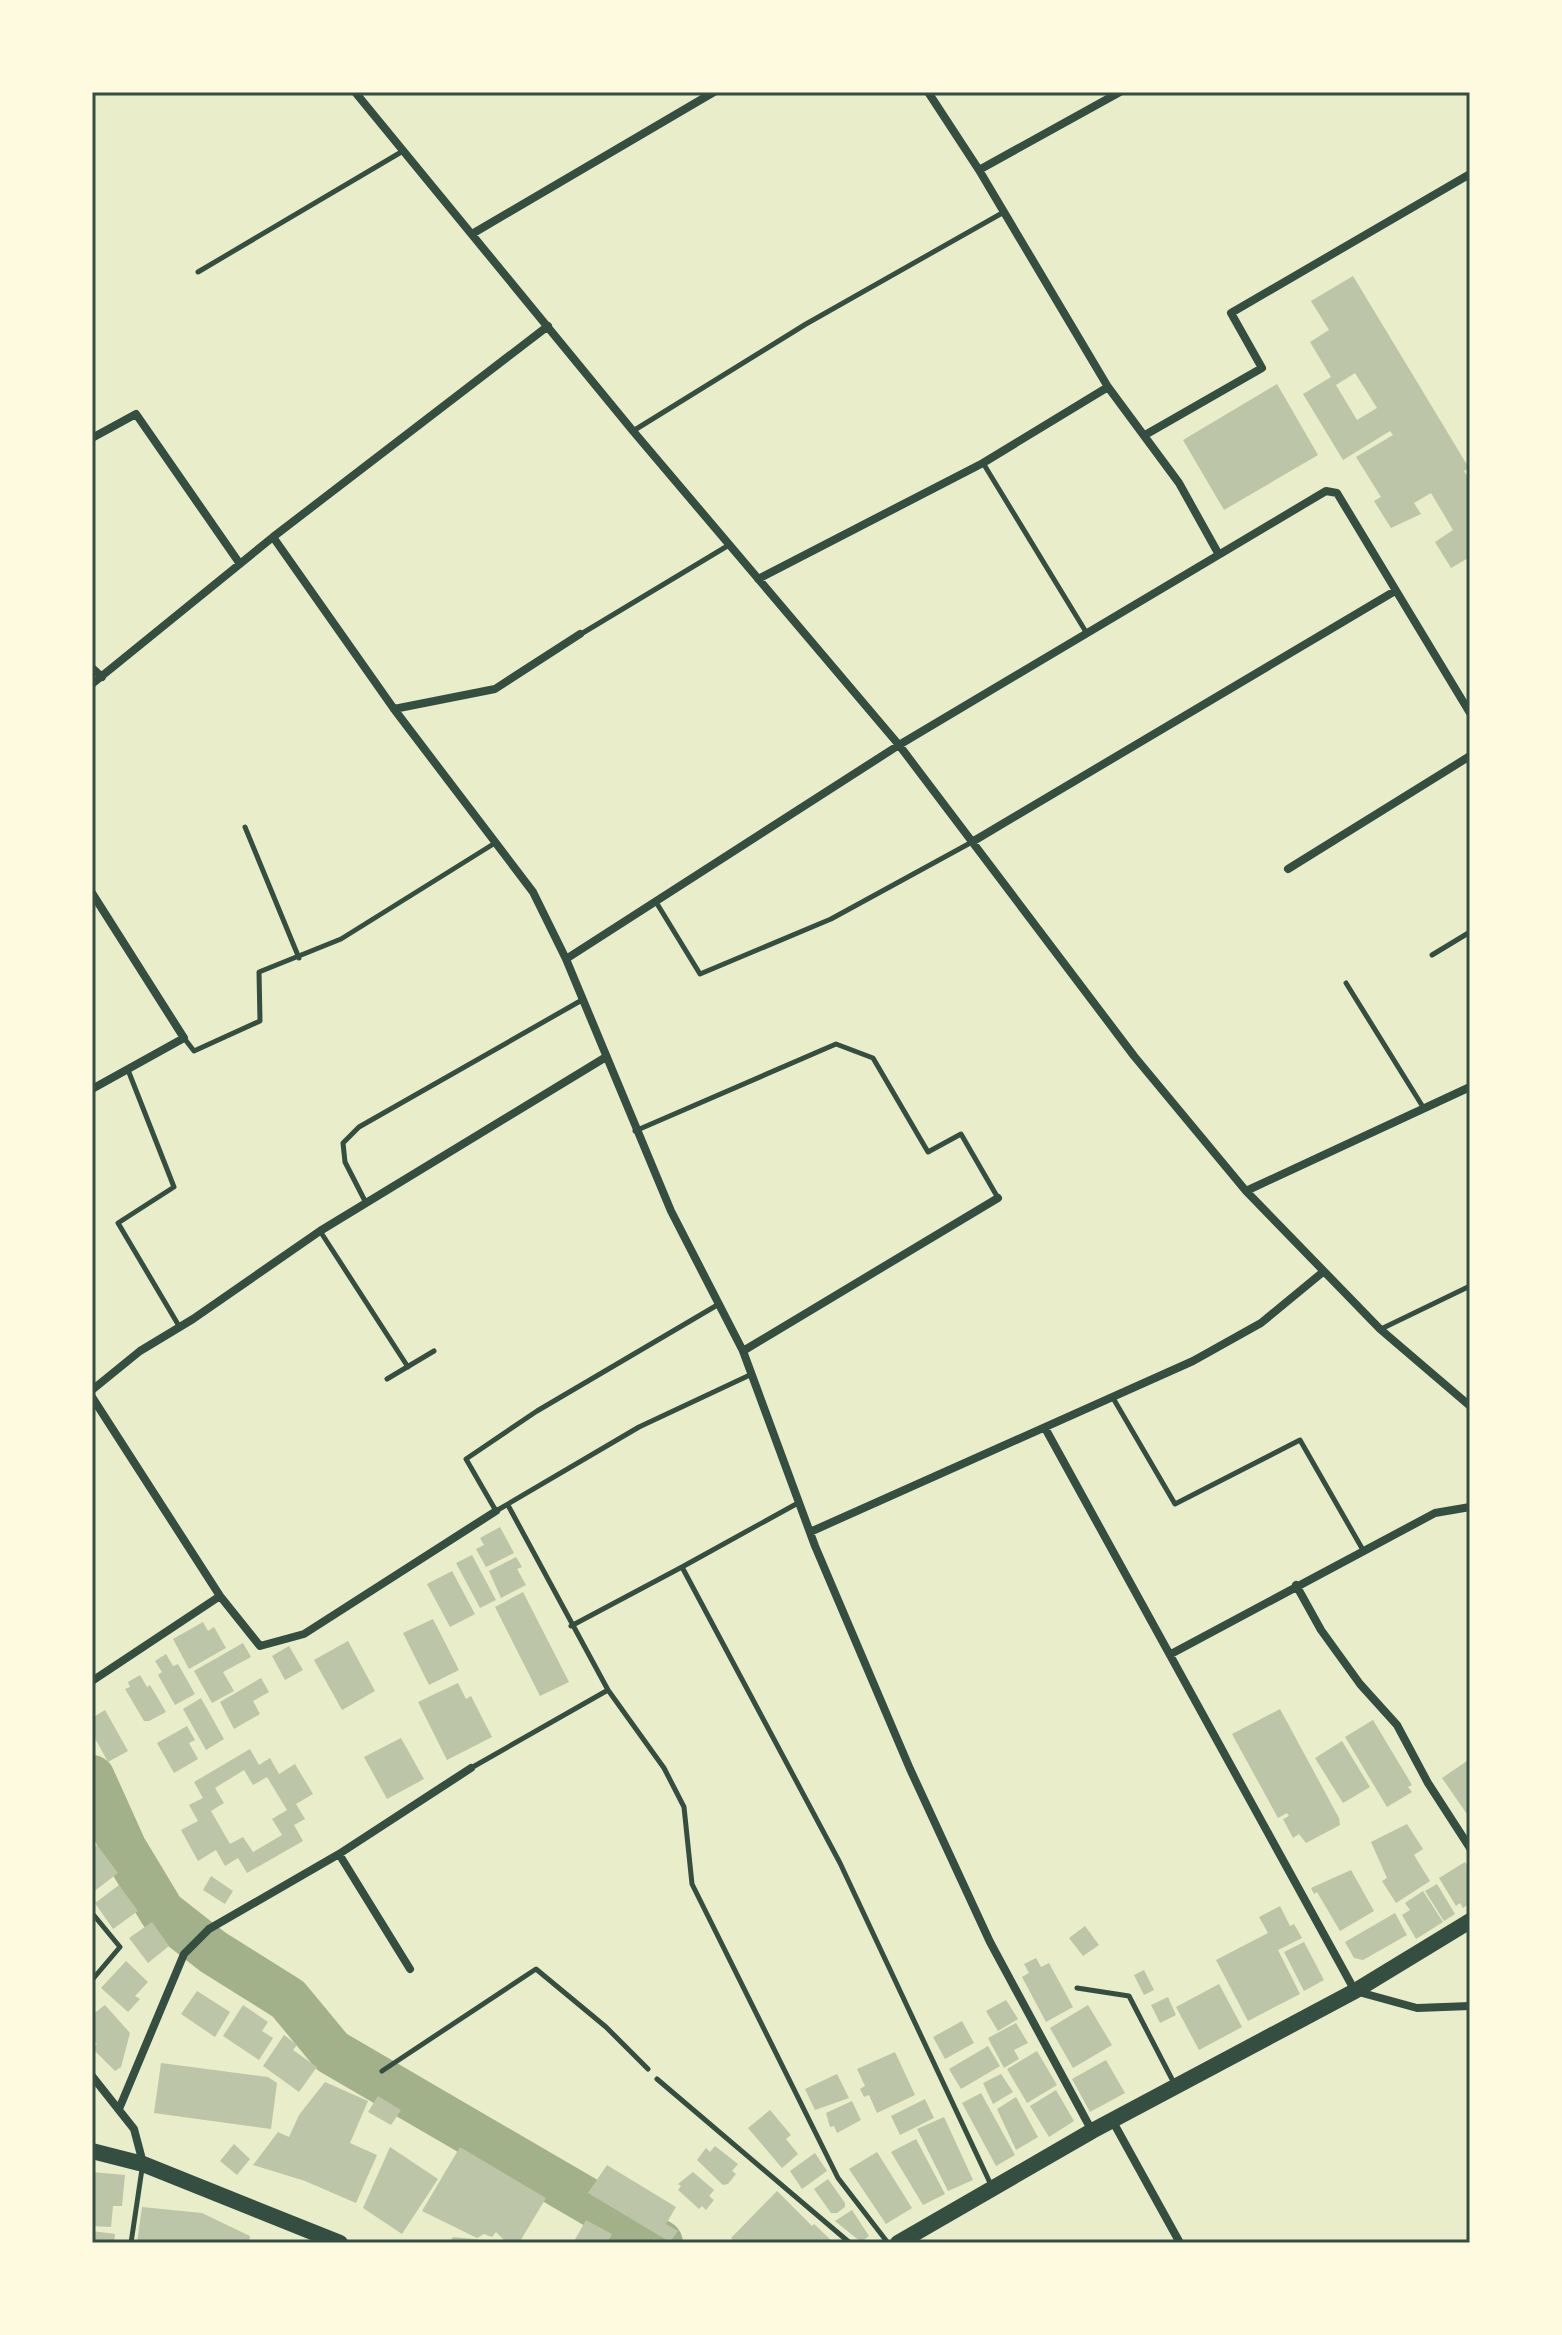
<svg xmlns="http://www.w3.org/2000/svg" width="1562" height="2335" font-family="Helvetica,sans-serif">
	<rect width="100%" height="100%" fill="#e9edc9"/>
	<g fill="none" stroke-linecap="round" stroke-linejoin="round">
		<path stroke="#a3b18a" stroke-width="46" d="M 92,1778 L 124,1849 L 162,1912 L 213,1952 L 288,1999 L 332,2052 L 660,2243"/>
	</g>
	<path fill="#bcc5a7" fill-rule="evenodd" d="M 1353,276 L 1469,468 L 1464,471 L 1470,481 L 1470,557 L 1451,568 L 1435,542 L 1453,530 L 1431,493 L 1414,503 L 1421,514 L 1391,528 L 1374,501 L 1381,497 L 1356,457 L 1393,435 L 1390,431 L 1343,460 L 1303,394 L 1331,377 L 1310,342 L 1329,330 L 1311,301 ZM 1355,373 L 1377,408 L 1357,420 L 1336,385 Z
		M 1277,384 L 1318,455 L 1224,510 L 1183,440 Z
		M 500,1527 L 514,1553 L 486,1567 L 476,1549 L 484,1545 L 480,1538 Z
		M 472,1555 L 496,1600 L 480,1608 L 456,1563 Z
		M 516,1557 L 522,1567 L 517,1569 L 526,1585 L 501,1598 L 489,1571 Z
		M 452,1571 L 475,1614 L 450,1627 L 427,1584 Z
		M 523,1592 L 569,1682 L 540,1696 L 495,1607 Z
		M 433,1619 L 459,1670 L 429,1685 L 403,1633 Z
		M 203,1622 L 208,1631 L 214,1627 L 226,1648 L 189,1669 L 173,1639 Z
		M 348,1641 L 375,1691 L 342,1710 L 314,1660 Z
		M 243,1643 L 251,1657 L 223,1672 L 234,1691 L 212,1703 L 194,1671 Z
		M 289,1646 L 303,1670 L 285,1680 L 272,1656 Z
		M 166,1654 L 173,1666 L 178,1664 L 195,1694 L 175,1705 L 158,1675 L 162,1672 L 155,1661 Z
		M 140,1675 L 147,1687 L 150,1685 L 166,1712 L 149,1721 L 144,1721 L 125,1689 L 130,1687 L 128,1682 Z
		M 261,1678 L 269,1692 L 253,1701 L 260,1714 L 234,1729 L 220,1702 Z
		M 458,1683 L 466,1699 L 471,1696 L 492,1737 L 447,1760 L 418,1702 Z
		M 201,1698 L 224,1739 L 206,1750 L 183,1709 Z
		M 1280,1709 L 1339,1818 L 1340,1825 L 1306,1843 L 1299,1834 L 1293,1838 L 1283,1819 L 1289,1816 L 1287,1813 L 1278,1818 L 1232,1734 Z
		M 105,1710 L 128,1751 L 108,1762 L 92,1733 L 92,1718 Z
		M 1373,1720 L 1412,1785 L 1408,1787 L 1412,1792 L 1387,1807 L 1345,1737 Z
		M 187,1726 L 195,1740 L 189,1743 L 198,1759 L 174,1773 L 157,1743 Z
		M 401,1738 L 424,1779 L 387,1799 L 364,1757 Z
		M 1342,1741 L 1370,1787 L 1343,1803 L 1315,1758 Z
		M 250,1749 L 259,1765 L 270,1758 L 279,1774 L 295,1764 L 313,1794 L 296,1804 L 305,1819 L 294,1825 L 303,1841 L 247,1873 L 238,1858 L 225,1866 L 216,1850 L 198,1861 L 181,1830 L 198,1821 L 189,1805 L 203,1798 L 194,1782 ZM 244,1770 L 253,1785 L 267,1777 L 287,1810 L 272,1819 L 282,1835 L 253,1852 L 243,1837 L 230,1844 L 211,1811 L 224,1803 L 215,1788 Z
		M 1470,1759 L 1470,1812 L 1467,1814 L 1442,1778 Z
		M 1407,1824 L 1423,1849 L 1414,1855 L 1430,1881 L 1396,1903 L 1382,1881 L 1387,1878 L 1371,1842 Z
		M 97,1845 L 118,1873 L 92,1893 L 92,1849 Z
		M 1465,1862 L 1470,1870 L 1470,1903 L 1463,1908 L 1460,1903 L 1456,1906 L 1439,1878 Z
		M 1351,1870 L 1374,1911 L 1340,1931 L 1317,1892 L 1314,1894 L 1311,1888 Z
		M 211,1876 L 233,1891 L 225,1904 L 203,1890 Z
		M 1437,1884 L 1455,1914 L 1444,1921 L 1425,1891 Z
		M 119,1885 L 138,1911 L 113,1929 L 95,1903 Z
		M 1423,1891 L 1443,1922 L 1416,1939 L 1402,1915 L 1410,1910 L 1405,1903 Z
		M 1280,1906 L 1290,1926 L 1294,1924 L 1302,1938 L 1278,1950 L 1300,1994 L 1248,2021 L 1216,1960 L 1268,1933 L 1259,1917 Z
		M 1395,1913 L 1407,1935 L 1363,1960 L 1354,1958 L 1345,1942 Z
		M 152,1922 L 169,1946 L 148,1963 L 129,1938 Z
		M 1085,1926 L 1099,1945 L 1083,1956 L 1069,1938 Z
		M 1304,1942 L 1324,1980 L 1304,1991 L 1284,1952 Z
		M 1036,1958 L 1041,1967 L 1049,1963 L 1073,2007 L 1046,2022 L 1022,1977 L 1029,1973 L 1024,1964 Z
		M 126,1961 L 148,1982 L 135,1996 L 140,1999 L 128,2012 L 101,1988 Z
		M 1144,1970 L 1154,1990 L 1144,1995 L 1134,1975 Z
		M 1219,1984 L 1242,2027 L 1199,2050 L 1176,2007 Z
		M 197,1991 L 230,2012 L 215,2037 L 181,2014 Z
		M 1168,1997 L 1176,2015 L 1160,2023 L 1151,2005 Z
		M 1006,2000 L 1018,2019 L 998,2031 L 986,2011 Z
		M 105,2005 L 130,2033 L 121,2067 L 115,2071 L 92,2048 L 97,2044 L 92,2039 L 92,2015 Z
		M 243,2005 L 268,2022 L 262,2031 L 273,2038 L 259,2060 L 223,2036 Z
		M 1088,2005 L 1112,2045 L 1073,2068 L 1050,2028 Z
		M 962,2021 L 974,2043 L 945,2059 L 933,2037 Z
		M 1016,2023 L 1028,2043 L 1014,2050 L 1019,2059 L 1004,2068 L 988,2038 Z
		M 284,2035 L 297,2045 L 293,2050 L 317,2067 L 299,2092 L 263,2066 Z
		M 988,2046 L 1000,2066 L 961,2089 L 949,2069 Z
		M 1037,2051 L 1057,2085 L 1027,2103 L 1007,2069 Z
		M 895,2052 L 915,2095 L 877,2113 L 869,2095 L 864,2097 L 860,2089 L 865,2086 L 857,2069 Z
		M 1106,2060 L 1125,2093 L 1090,2112 L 1072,2079 Z
		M 161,2063 L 268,2077 L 277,2083 L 271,2129 L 154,2113 Z
		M 837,2074 L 849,2098 L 815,2110 L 805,2089 Z
		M 1001,2074 L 1013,2092 L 993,2104 L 983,2083 Z
		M 325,2082 L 368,2101 L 350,2143 L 377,2155 L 356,2203 L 305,2181 L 253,2165 L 278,2132 L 289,2137 L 299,2115 Z
		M 1056,2090 L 1074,2121 L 1049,2137 L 1030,2106 Z
		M 981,2093 L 1015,2155 L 996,2166 L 962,2103 Z
		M 378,2096 L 401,2110 L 391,2125 L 368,2112 Z
		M 1016,2097 L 1038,2137 L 1016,2150 L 997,2109 Z
		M 925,2099 L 934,2118 L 900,2135 L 891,2116 Z
		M 852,2101 L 861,2120 L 837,2133 L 834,2126 L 830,2127 L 826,2113 Z
		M 770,2110 L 791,2135 L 786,2139 L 798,2154 L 782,2168 L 748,2128 Z
		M 944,2117 L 973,2180 L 948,2191 L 917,2129 Z
		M 916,2139 L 945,2194 L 923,2205 L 891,2152 Z
		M 234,2144 L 250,2159 L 237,2175 L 220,2161 Z
		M 715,2146 L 738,2164 L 732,2171 L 736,2174 L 728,2184 L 723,2185 L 697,2160 L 706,2148 L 710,2152 Z
		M 390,2147 L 438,2179 L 402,2234 L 363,2208 Z
		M 460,2147 L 546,2198 L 519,2243 L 507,2243 L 496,2232 L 492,2237 L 484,2234 L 477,2238 L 422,2211 Z
		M 877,2152 L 912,2208 L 886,2224 L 849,2169 Z
		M 815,2153 L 827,2171 L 802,2189 L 790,2171 Z
		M 607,2165 L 676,2207 L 666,2224 L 678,2231 L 670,2242 L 588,2193 Z
		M 92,2172 L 125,2175 L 122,2206 L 113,2206 L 111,2227 L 92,2226 Z
		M 693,2172 L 714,2190 L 709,2196 L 714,2200 L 706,2210 L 702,2206 L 699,2209 L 678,2190 L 681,2186 L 678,2184 Z
		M 828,2179 L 845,2203 L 845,2207 L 837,2213 L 831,2213 L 814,2189 Z
		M 777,2191 L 812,2226 L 814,2224 L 834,2243 L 736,2243 L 731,2238 Z
		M 142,2207 L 202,2213 L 250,2236 L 249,2243 L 137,2243 Z
		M 852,2210 L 869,2236 L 861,2242 L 835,2221 Z
		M 586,2220 L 612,2234 L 607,2243 L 573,2243 Z
		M 92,2231 L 115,2234 L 114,2243 L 92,2243 Z
		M 453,2237 L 493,2241 L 493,2243 L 449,2243 Z"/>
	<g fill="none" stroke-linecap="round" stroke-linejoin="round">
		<path stroke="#344e41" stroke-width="5" d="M 382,2071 L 536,1969 L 606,2027 L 648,2069"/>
		<path stroke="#344e41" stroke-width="5" d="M 198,272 L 403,151
			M 633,431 L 806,324 L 1004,212
			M 983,463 L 1086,632
			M 581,634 L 729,545
			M 245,827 L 299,958
			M 656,902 L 700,974 L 831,919 L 972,842
			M 1432,955 L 1470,932
			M 1346,983 L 1423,1107
			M 184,1038 L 194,1051 L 260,1021 L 259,972 L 341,939 L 495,843
			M 128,1070 L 174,1187 L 118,1223 L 179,1326
			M 635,1131 L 836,1044 L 873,1058 L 928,1152 L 961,1134 L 998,1198
			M 366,1203 L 345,1162 L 343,1143 L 359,1127 L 582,1000
			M 320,1231 L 408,1367
			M 719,1304 L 537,1411 L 466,1459 L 496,1511 L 639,1427 L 752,1374
			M 1381,1329 L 1470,1286
			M 387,1379 L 434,1351
			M 1113,1398 L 1175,1504 L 1300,1440 L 1363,1550
			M 798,1503 L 682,1567 L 840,1863 L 992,2187
			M 509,1507 L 608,1690 L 664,1768 L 684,1807 L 692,1884 L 838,2178 L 888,2243
			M 571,1626 L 682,1567
			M 471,1768 L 608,1690
			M 92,1913 L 120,1947 L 92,1980
			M 1077,1988 L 1129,1996 L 1175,2085
			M 657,2079 L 850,2243
			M 131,2243 L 142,2169"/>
		<path stroke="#344e41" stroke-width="8" d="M 355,92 L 633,431 L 899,745 L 1134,1056 L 1246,1191 L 1380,1329 L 1470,1406
			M 928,92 L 979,170 L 1108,387 L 1179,483 L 1218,553
			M 979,170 L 1120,92
			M 472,234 L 714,92
			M 1145,435 L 1262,368 L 1231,313 L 1470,174
			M 92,438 L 136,414 L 240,564
			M 273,537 L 394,709 L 533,892 L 566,959 L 671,1211 L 743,1351 L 815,1546 L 910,1769 L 990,1942 L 1092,2131
			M 758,579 L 983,463 L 1108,387
			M 92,668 L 102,677
			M 92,684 L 273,537 L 548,326
			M 394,709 L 495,689 L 580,634
			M 972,842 L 1395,591
			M 1288,869 L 1470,756
			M 92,893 L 184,1038 L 92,1089
			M 566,959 L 899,745 L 1326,491 L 1337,493 L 1470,713
			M 1246,1191 L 1470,1087
			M 743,1351 L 998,1198
			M 92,1390 L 140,1351 L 193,1319 L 320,1231 L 606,1057
			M 92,1397 L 220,1596 L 260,1646 L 304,1634 L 496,1511
			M 1045,1428 L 1355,1991 L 1417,2008 L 1470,2006
			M 810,1532 L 1193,1361 L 1261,1323 L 1323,1272
			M 1296,1585 L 1321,1630 L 1360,1684 L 1397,1725 L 1428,1783 L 1470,1848
			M 1171,1654 L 1435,1513 L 1470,1507
			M 92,1681 L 220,1596
			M 339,1854 L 410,1969
			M 92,2076 L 134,2129 L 143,2163
			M 119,2109 L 184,1954 L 209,1929 L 339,1854 L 471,1768
			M 1112,2120 L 1180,2243"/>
		<path stroke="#344e41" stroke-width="16" d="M 92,2151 L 143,2164 L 340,2243
			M 898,2243 L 1092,2131 L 1355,1991 L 1470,1921"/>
	</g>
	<rect width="1562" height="2335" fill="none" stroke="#fefae0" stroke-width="188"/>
	<rect x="94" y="94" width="1374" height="2147" fill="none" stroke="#344e41" stroke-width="3"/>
</svg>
